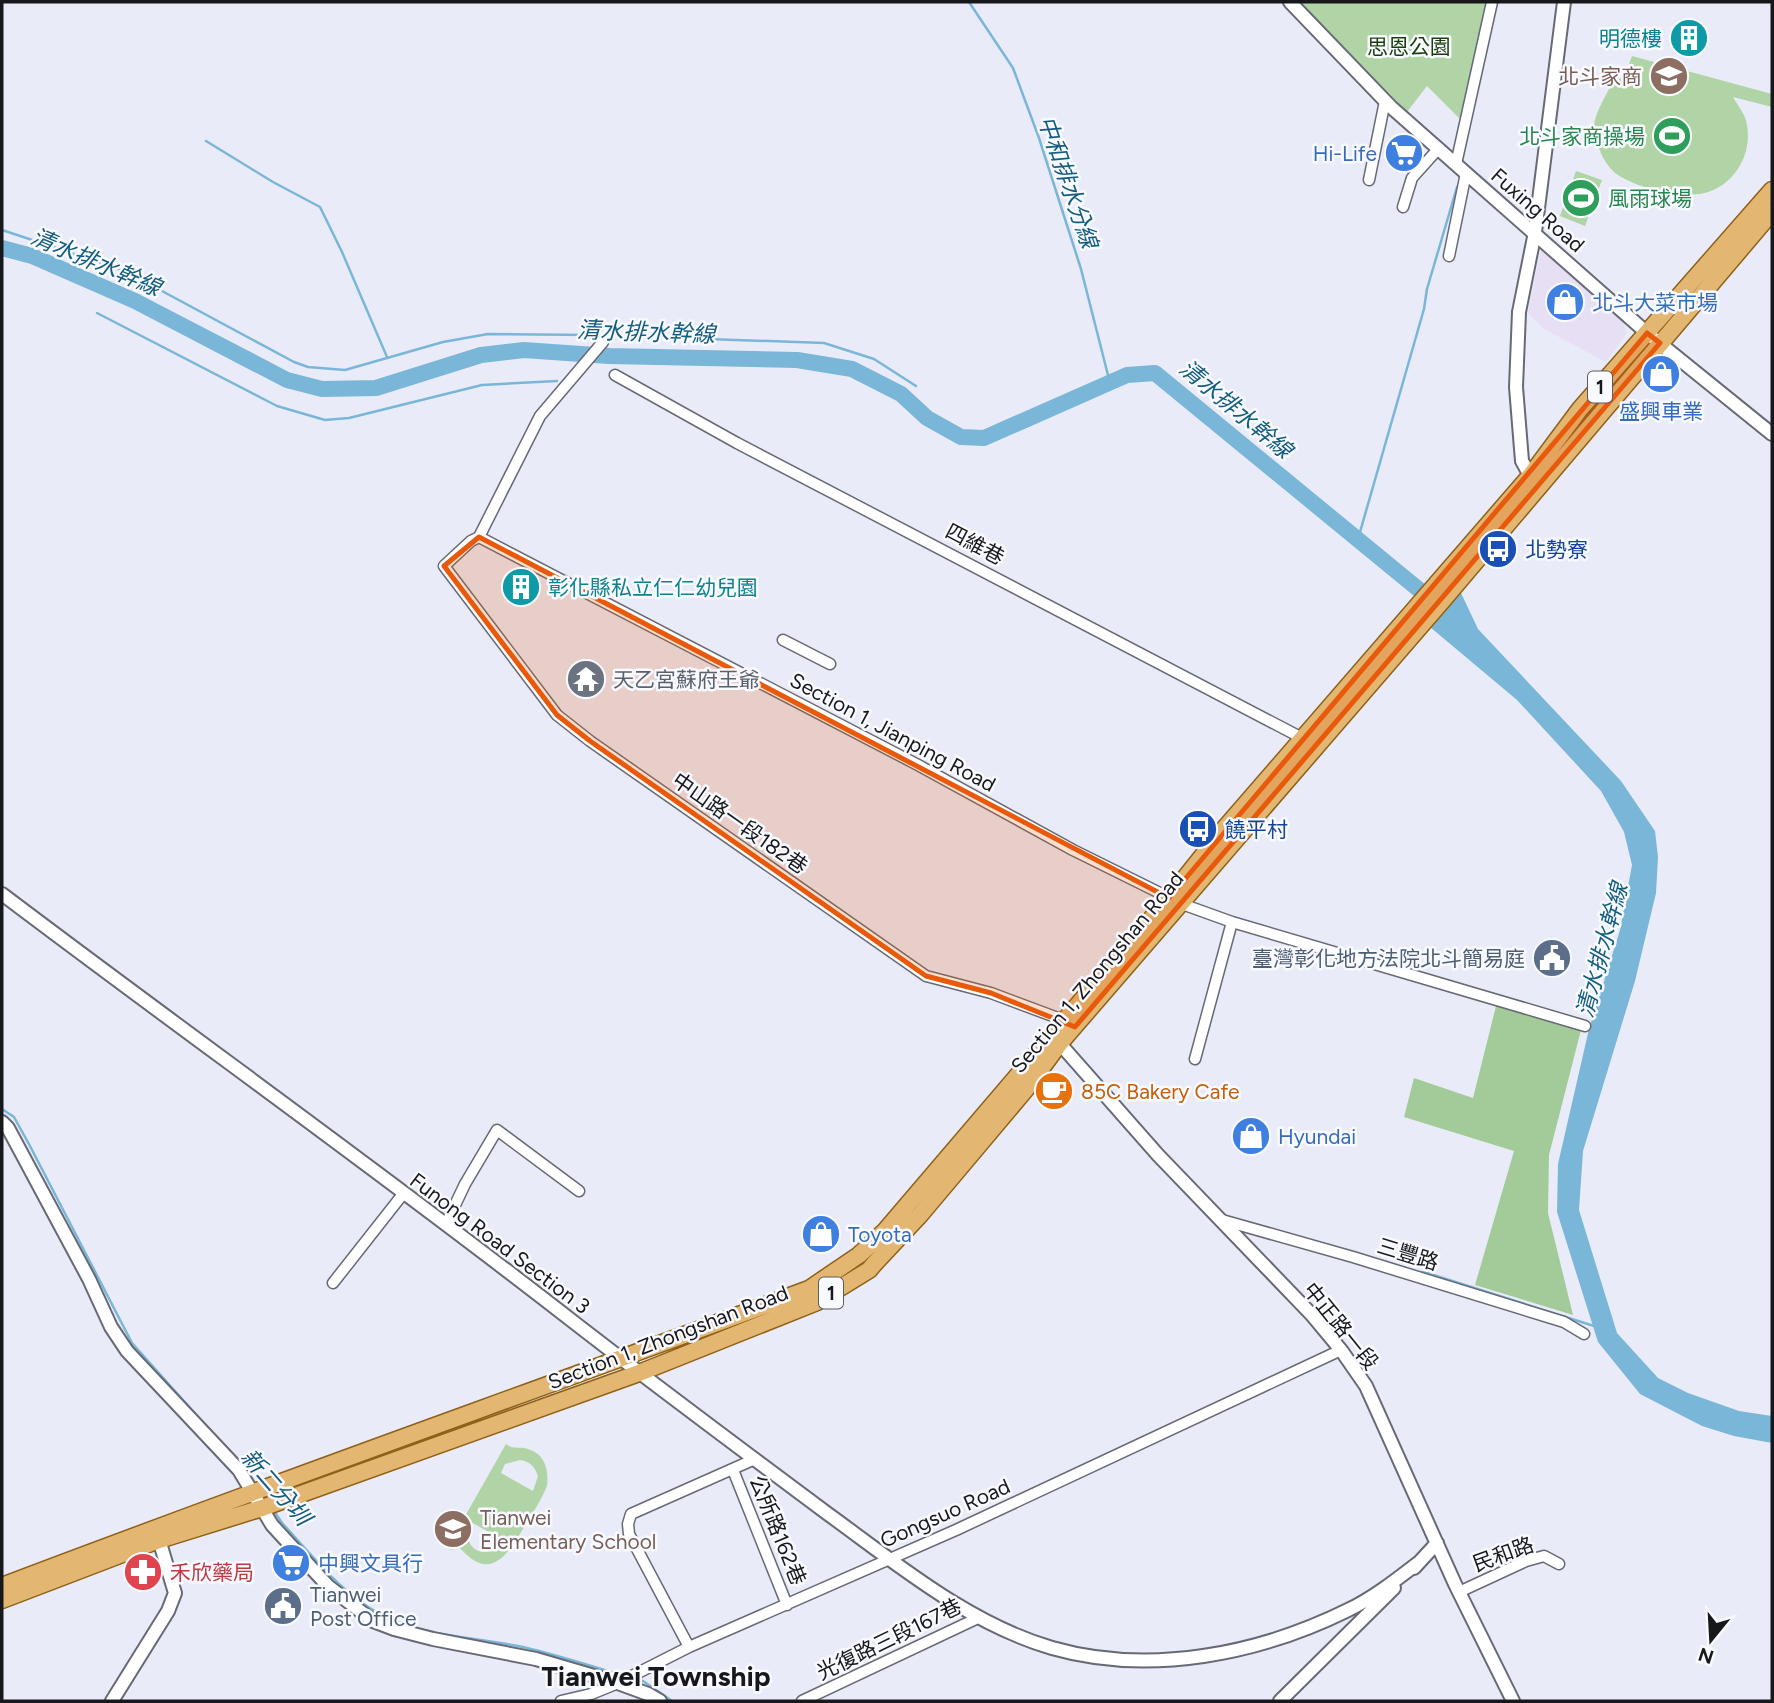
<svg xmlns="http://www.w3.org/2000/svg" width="1774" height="1703" font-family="Figtree,'Noto Sans TC',sans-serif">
	<rect width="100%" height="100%" fill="#e9ecf8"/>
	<path fill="#e7dff4" d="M 1541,250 L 1606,307 L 1621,316 L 1627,333 L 1606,362 L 1544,329 L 1528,313 Z"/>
	<path fill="#b0d4a6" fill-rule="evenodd" d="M 1300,2 L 1488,2 L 1460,119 L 1427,86 L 1407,112 Z
		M 1632,56 L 1772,94 L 1772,107 L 1733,97 C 1738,106 1746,115 1747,125 C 1752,152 1737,181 1711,191 C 1688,201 1633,188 1614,172 C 1603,162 1595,142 1594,128 C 1594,114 1606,96 1612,83 L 1634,71 L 1627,69 Z
		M 1576,171 L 1602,180 L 1585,226 L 1560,216 Z
		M 506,1444 C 513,1450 519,1446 528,1449 C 545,1454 549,1470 547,1486 C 542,1499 533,1512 526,1524 C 508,1554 491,1584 459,1547 L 452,1550 L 447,1548 ZM 520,1460 C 531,1462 534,1466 538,1476 L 533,1491 L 501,1473 L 505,1464 ZM 471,1522 L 503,1540 L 503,1541 C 486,1563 459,1549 471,1522 Z"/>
	<path fill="#a3ca99" d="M 1496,1006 L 1581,1030 L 1549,1155 L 1548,1213 L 1573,1315 L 1475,1285 L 1514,1151 L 1404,1117 L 1414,1078 L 1473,1098 Z"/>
	<path fill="#7ab6d8" d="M 1461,593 L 1478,629 L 1621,781 L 1655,831 L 1658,857 L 1656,893 L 1635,981 L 1583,1151 L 1579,1210 L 1617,1333 L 1658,1378 L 1688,1393 L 1739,1411 L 1772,1416 L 1772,1443 L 1734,1436 L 1702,1426 L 1640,1394 L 1598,1342 L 1557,1212 L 1558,1164 L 1589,1029 L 1620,930 L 1632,865 L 1624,832 L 1601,791 L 1517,700 L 1430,627 Z"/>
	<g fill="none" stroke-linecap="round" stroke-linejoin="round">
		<path stroke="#7ab6d8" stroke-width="2.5" d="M 969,2 L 1013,68 L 1039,138 L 1081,269 L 1110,383
			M 206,141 L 273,182 L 320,207 L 342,252 L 387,357
			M 2,230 L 123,270 L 294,362 L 308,367 L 345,370 L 443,342 L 488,334 L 593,335 L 824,343 L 874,359 L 916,386
			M 97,313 L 277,406 L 325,420 L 349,418 L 482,385 L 557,381
			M 1358,539 L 1424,309 L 1427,289 L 1457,187
			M 2,1109 L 14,1117 L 30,1146 L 132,1343 L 207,1427
			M 1417,1273 L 1424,1272 L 1594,1326
			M 246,1471 L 256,1485
			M 274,1511 L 282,1523 C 308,1551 333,1583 365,1605 C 410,1637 470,1636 523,1647 C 557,1655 591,1666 625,1676
			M 635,1679 L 643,1681 L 672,1701"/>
		<path stroke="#7ab6d8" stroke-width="16" d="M 2,248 L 32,256 L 135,301 L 287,380 L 322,389 L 376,388 L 481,355 L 524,350 L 609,356 L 797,360 L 852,369 L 901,394 L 927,418 L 961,437 L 984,438 L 1127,375 L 1155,373 L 1462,625"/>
		<g stroke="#676a74" stroke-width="13">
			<path id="minor" d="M 1456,164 L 1492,2
				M 1369,180 L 1385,101
				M 1403,207 L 1412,178 L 1439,148
				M 1449,256 L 1466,173
				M 615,375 L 737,443 L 1304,739
				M 479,537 L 540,416 L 603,342
				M 783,640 L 830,664
				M 1066,1021 L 991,993 L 926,976 L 590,741 L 557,715 L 444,566 L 471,541 L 479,537 L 918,765 L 1073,850 L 1182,904 L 1232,922 L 1585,1026
				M 1195,1059 L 1232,922
				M 1222,1220 L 1353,1257 L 1564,1322 L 1584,1334
				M 446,1224 L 465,1184 L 497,1130 L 579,1191
				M 333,1283 L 403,1194
				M 733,1470 L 787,1605
				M 1459,1592 L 1526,1561 L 1544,1556 L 1559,1564
				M 689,1647 L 629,1534 L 628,1524 L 631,1514 L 755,1459
				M 561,1701 L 591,1694 L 618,1683 L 689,1647 L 956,1530 L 1341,1350
				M 802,1701 L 980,1617"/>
		</g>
		<g stroke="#676a74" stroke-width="16">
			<path id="tertiary" d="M 1290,2 L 1391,107 L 1647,333 L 1772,434
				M 1533,481 L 1522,461 L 1516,387 L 1519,312 L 1535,232 L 1564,2
				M 2,894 C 191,1037 384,1174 571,1320 C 656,1386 742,1450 828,1514 C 897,1564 969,1624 1052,1648 C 1150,1676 1259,1654 1348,1610 C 1373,1598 1396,1580 1418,1563
				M 1054,1037 L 1158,1155 L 1311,1314 L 1341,1350 L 1366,1386 L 1455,1584 L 1513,1701
				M 2,1122 L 8,1128 L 89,1279 L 111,1327 L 127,1351 L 239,1470 L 272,1525 L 328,1586 L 373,1621 L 394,1629 L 433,1639 L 536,1659 L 618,1683 L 648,1694 L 660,1701
				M 1414,1568 L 1437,1543
				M 112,1701 L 168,1611 L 175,1593 L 157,1533
				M 1280,1701 L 1394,1588"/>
		</g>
		<g stroke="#8f6017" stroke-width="19">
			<path id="primary" d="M 2,1586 C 270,1484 540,1389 809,1289 L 859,1255 L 885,1231 L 1169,898 L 1224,829 L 1530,476 L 1580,409 L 1772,190
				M 2,1600 L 159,1540 L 262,1508 L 639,1373 L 817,1302 L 869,1270 L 875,1263 L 920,1215 L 1026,1089 L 1060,1043 L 1443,600 L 1772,212"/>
		</g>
		<use href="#minor" stroke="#fff" stroke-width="10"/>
		<use href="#tertiary" stroke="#fff" stroke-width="12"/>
		<use href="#primary" stroke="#e3b772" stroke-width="16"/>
	</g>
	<path fill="#e8590c" fill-opacity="0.2" stroke="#e8590c" stroke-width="5" stroke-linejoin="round" d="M 1647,333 L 1660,343 L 1075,1027 L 991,993 L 926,976 L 590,741 L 557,715 L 444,566 L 479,537 L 1169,898 Z"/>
	<defs>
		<g id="building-disc" transform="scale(2.0125)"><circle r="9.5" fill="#0f9aa8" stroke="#f9faff"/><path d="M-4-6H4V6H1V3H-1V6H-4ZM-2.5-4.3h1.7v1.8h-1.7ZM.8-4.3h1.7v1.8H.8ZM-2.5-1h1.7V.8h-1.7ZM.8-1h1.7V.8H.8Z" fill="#fff"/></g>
		<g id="school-disc" transform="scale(2.0125)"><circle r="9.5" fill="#8d6e63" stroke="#f9faff"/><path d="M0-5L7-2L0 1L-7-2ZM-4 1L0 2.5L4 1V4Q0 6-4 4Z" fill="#fff"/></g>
		<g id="stadium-disc" transform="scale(2.0125)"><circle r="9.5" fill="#2e9e5b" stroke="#f9faff"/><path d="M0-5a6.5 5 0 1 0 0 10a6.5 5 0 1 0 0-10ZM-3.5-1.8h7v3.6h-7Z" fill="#fff"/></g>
		<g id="supermarket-disc" transform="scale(2.0125)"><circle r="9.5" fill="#3f7fe0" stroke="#f9faff"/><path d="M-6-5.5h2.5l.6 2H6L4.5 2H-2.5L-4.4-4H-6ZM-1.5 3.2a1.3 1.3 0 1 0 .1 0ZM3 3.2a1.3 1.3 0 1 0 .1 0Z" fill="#fff"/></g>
		<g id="shop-disc" transform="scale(2.0125)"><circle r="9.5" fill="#3f7fe0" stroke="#f9faff"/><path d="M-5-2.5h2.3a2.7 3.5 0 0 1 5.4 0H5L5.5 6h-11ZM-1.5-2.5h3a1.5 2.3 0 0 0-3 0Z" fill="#fff"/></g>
		<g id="bus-disc" transform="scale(2.0125)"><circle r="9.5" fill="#1a4fb4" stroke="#f9faff"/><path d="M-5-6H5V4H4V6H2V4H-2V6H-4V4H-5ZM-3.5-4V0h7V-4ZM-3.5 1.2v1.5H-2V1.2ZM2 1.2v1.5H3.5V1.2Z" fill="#fff"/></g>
		<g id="temple-disc" transform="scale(2.0125)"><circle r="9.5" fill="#6b7280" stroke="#f9faff"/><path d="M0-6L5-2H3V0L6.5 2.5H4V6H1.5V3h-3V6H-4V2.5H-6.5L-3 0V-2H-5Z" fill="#fff"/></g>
		<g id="civic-disc" transform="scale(2.0125)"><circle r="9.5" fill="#5c6f8a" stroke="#f9faff"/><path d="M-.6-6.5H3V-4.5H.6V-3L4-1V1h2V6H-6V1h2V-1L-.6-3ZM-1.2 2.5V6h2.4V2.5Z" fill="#fff"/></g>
		<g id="cafe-disc" transform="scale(2.0125)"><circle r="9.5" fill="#e8710a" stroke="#f9faff"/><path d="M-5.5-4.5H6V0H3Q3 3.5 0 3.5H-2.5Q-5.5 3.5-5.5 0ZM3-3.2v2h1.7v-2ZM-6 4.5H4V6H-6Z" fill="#fff"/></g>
		<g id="pharmacy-disc" transform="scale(2.0125)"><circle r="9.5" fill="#e0444e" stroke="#f9faff"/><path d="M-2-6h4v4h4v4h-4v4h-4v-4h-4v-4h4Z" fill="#fff"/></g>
	</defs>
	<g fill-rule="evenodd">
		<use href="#building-disc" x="1689" y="38"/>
		<use href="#school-disc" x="1669" y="76"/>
		<use href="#stadium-disc" x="1672" y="136"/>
		<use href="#supermarket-disc" x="1404" y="153"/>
		<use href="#stadium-disc" x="1581" y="198"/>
		<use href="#shop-disc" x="1565" y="302"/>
		<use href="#shop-disc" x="1661" y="374"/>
		<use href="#bus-disc" x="1498" y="549"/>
		<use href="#building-disc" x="521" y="587"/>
		<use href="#temple-disc" x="586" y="679"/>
		<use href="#bus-disc" x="1198" y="829"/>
		<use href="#civic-disc" x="1552" y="958"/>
		<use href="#cafe-disc" x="1054" y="1091"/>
		<use href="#shop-disc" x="1251" y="1136"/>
		<use href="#shop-disc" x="821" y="1234"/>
		<use href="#school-disc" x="453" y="1529"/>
		<use href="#supermarket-disc" x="291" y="1563"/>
		<use href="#pharmacy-disc" x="143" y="1572"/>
		<use href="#civic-disc" x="283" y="1606"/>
	</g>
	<g text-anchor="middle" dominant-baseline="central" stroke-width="5" stroke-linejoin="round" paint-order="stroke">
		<g fill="#f9faff" stroke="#5a5c60" stroke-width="2">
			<rect x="1588" y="371.5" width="24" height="31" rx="5"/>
			<rect x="819" y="1277.5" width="24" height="31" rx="5"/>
		</g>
		<g font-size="19" font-weight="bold" fill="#16181c">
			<text x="1600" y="387">1</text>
			<text x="831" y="1293">1</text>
		</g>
		<g font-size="21" fill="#0d838f" stroke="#f9faff" text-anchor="end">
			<text x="1662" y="38">明德樓</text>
			<text x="548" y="587" text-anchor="start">彰化縣私立仁仁幼兒園</text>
		</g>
		<g font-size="21" fill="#193e0d" stroke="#f9faff">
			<text x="1409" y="46">思恩公園</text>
		</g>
		<g font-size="21" fill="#785e54" stroke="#f9faff" text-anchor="end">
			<text x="1642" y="76">北斗家商</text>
			<text x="480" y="1517" text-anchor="start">Tianwei<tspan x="480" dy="24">Elementary School</tspan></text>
		</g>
		<g font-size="21" fill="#27864d" stroke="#f9faff" text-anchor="end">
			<text x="1645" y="136">北斗家商操場</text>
			<text x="1608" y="198" text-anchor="start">風雨球場</text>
		</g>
		<g font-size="21" fill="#366cbe" stroke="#f9faff" text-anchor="start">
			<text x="1377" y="153" text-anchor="end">Hi-Life</text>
			<text x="1592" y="302">北斗大菜市場</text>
			<text x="1661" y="411" text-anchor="middle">盛興車業</text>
			<text x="1278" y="1136">Hyundai</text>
			<text x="848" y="1234">Toyota</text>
			<text x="318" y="1563">中興文具行</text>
		</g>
		<g font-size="21" fill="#16181c" stroke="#f9faff">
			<text transform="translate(1538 210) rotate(41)">Fuxing Road</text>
			<text transform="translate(975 544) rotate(28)">四維巷</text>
			<text transform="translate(893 732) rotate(28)">Section 1, Jianping Road</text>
			<text transform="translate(740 823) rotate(35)">中山路一段182巷</text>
			<text transform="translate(1097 972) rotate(-50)">Section 1, Zhongshan Road</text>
			<text transform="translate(500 1243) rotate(37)">Funong Road Section 3</text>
			<text transform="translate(1408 1254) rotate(17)">三豐路</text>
			<text transform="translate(1341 1326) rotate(51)">中正路一段</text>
			<text transform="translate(668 1337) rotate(-21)">Section 1, Zhongshan Road</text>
			<text transform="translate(945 1513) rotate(-24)">Gongsuo Road</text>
			<text transform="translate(778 1530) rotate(68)">公所路162巷</text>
			<text transform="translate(1503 1554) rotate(-20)">民和路</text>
			<text transform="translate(889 1639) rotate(-26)">光復路三段167巷</text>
		</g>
		<g font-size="21" fill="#164399" stroke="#f9faff" text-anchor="start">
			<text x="1525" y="549">北勢寮</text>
			<text x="1225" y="829">饒平村</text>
		</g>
		<g font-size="21" fill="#5b616d" stroke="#f9faff" text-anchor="start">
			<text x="613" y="679">天乙宮蘇府王爺</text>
		</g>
		<g font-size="21" fill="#4e5e75" stroke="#f9faff" text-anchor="end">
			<text x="1525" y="958">臺灣彰化地方法院北斗簡易庭</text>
			<text x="310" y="1594" text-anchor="start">Tianwei<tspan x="310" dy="24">Post Office</tspan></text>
		</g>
		<g font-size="21" fill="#c56008" stroke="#f9faff" text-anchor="start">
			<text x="1081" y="1091">85C Bakery Cafe</text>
		</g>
		<g font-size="21" fill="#be3a42" stroke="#f9faff" text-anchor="start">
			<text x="170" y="1572">禾欣藥局</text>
		</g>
		<g font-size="23" font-style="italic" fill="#145d7f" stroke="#f9faff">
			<text transform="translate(1068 182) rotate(71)">中和排水分線</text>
			<text transform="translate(96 262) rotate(23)">清水排水幹線</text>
			<text transform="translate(646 332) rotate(2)">清水排水幹線</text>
			<text transform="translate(1236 409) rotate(40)">清水排水幹線</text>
			<text transform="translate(1602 950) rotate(-75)">清水排水幹線</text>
			<text transform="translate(276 1487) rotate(49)">新二分圳</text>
		</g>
		<g font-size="28" font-weight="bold" fill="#16181c" stroke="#f9faff">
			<text x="656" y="1676">Tianwei Township</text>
		</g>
	</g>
	<rect width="1774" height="1703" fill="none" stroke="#16181c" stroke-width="7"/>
	<g transform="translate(1711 1640) rotate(198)" stroke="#f9faff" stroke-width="5" paint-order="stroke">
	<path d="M0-5L12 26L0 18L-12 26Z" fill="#16181c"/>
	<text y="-10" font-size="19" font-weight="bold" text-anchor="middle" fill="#16181c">N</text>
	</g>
</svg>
